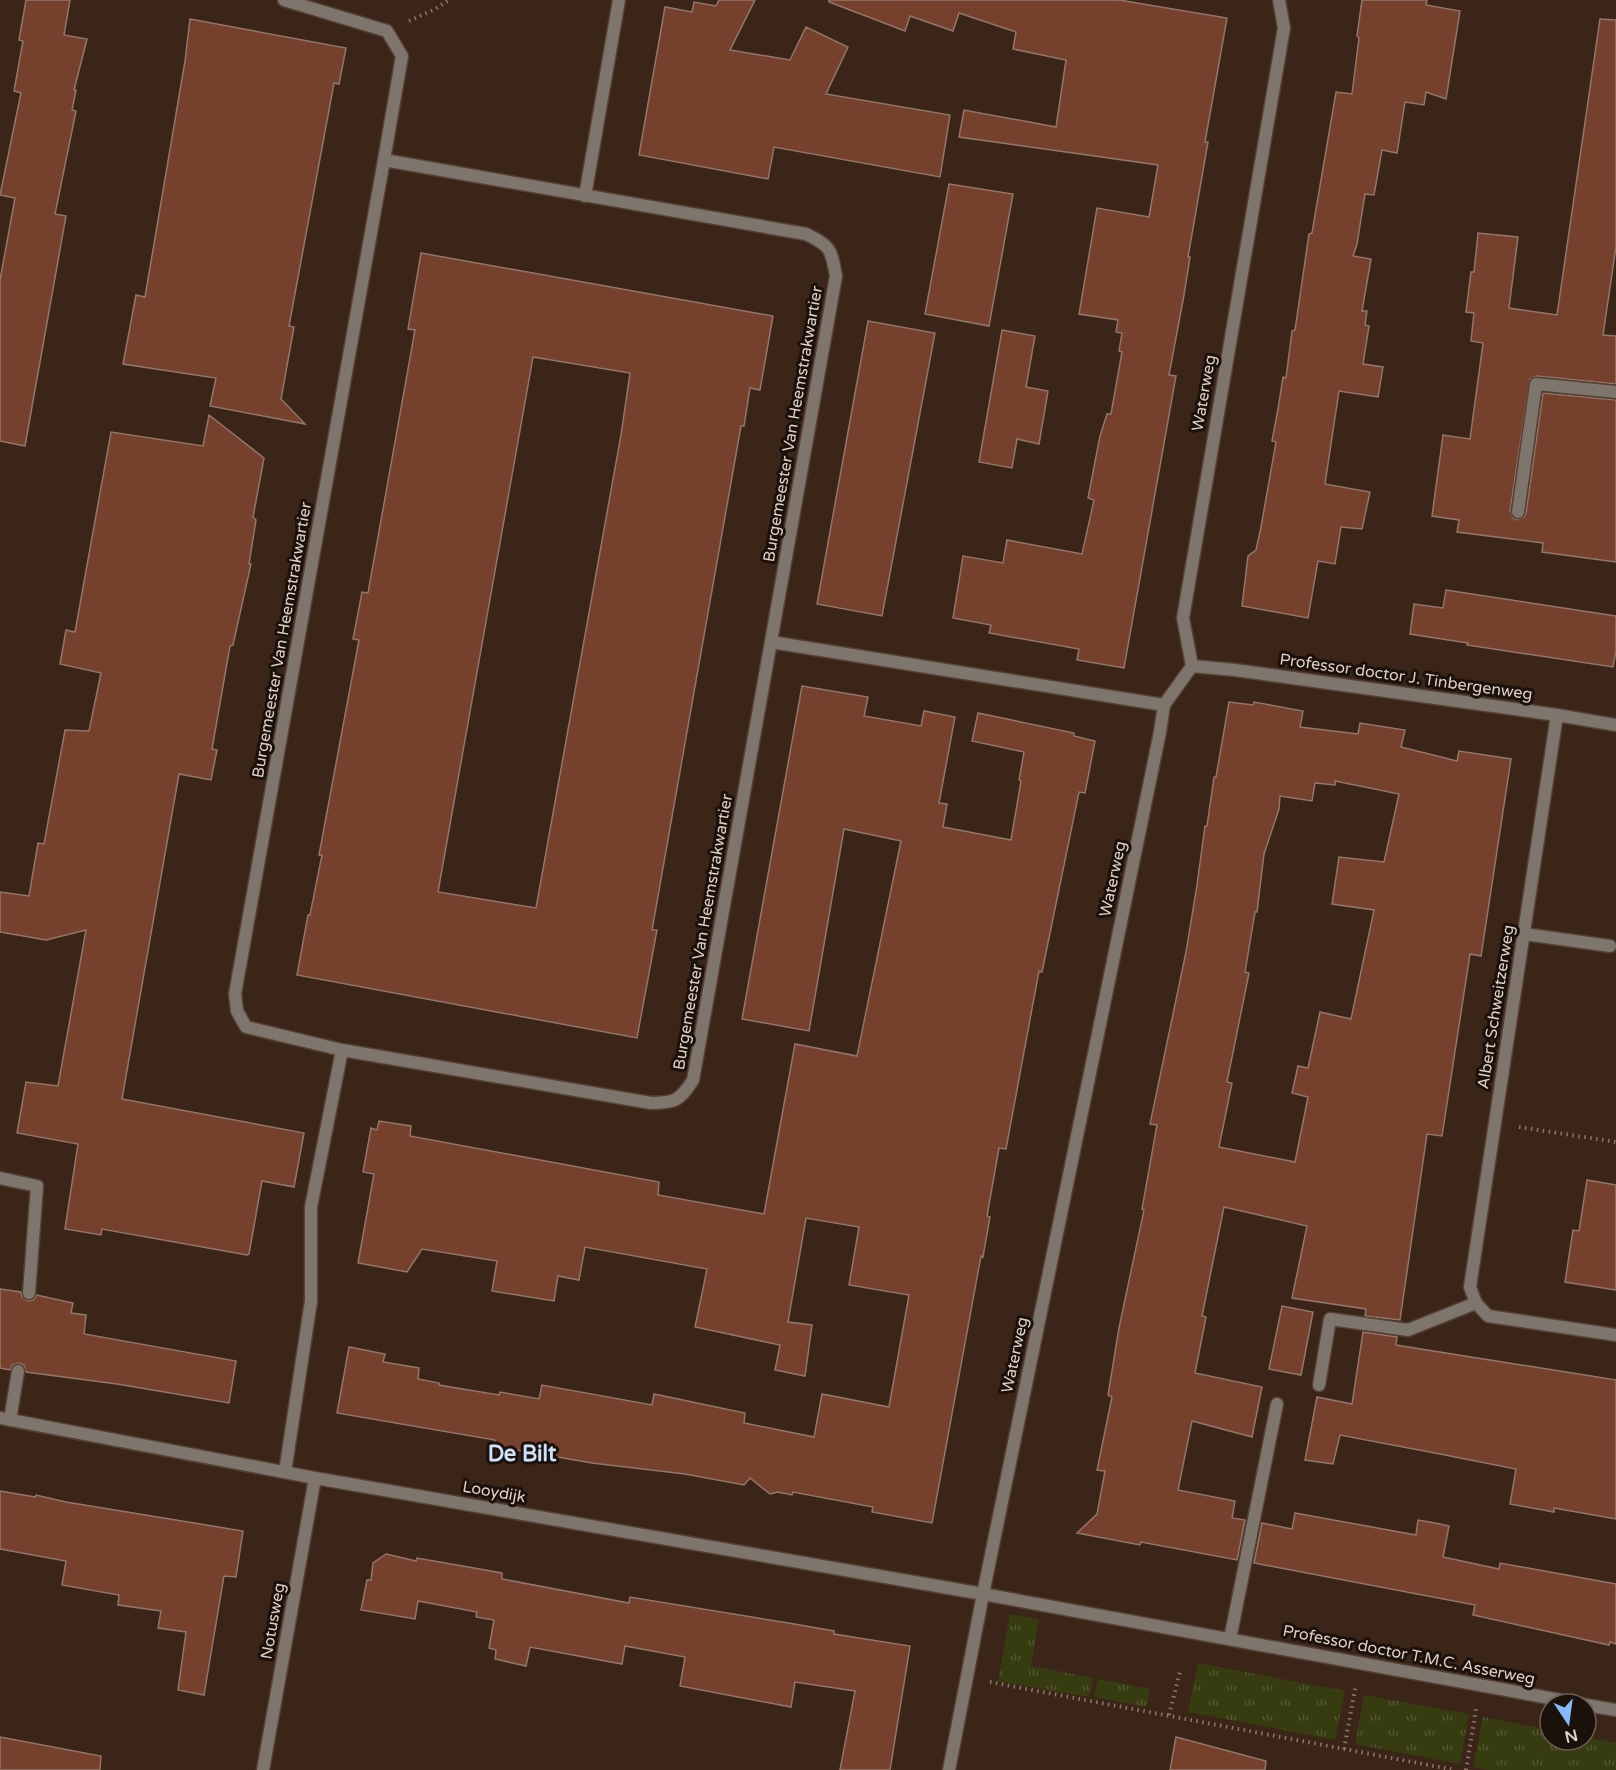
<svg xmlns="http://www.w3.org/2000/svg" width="1616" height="1770" font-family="'Varela Round',sans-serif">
	<defs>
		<pattern id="grass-tufts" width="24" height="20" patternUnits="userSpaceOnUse" patternTransform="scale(1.5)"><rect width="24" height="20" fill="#363c10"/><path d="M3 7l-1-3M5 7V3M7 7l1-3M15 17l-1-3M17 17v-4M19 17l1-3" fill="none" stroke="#535731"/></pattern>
	</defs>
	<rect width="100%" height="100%" fill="#3b2518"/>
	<path fill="url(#grass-tufts)" d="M 1010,1614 L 1039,1619 L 1031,1666 L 1093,1678 L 1089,1697 L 998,1681 Z
		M 1198,1663 L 1345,1691 L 1335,1740 L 1188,1712 Z
		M 1098,1679 L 1150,1689 L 1146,1707 L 1094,1697 Z
		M 1364,1695 L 1469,1714 L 1460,1764 L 1355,1744 Z
		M 1483,1717 L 1550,1730 L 1550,1740 L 1586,1740 L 1586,1737 L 1616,1743 L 1616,1770 L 1490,1770 L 1473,1767 Z"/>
	<path fill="#76412c" stroke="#92766b" stroke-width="1.5" fill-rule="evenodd" d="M 26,0 L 70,0 L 64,35 L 87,39 L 74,90 L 76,90 L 72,110 L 76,111 L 55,214 L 66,216 L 25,446 L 0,441 L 0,280 L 15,198 L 0,195 L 21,93 L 14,91 L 23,41 L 19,40 Z
		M 719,0 L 755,0 L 730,50 L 790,60 L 806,27 L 848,47 L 826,94 L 950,115 L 940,177 L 774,147 L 768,179 L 639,155 L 665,7 L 692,12 L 694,2 L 716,6 Z
		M 829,0 L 1119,0 L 1227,18 L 1205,142 L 1208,142 L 1188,257 L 1190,257 L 1184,295 L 1169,375 L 1176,376 L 1124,668 L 1077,660 L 1079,649 L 989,633 L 991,625 L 953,618 L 963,556 L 1003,563 L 1007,540 L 1082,554 L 1094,500 L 1088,498 L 1100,436 L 1107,414 L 1111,414 L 1122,352 L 1119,351 L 1122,333 L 1116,332 L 1118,320 L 1079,314 L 1097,208 L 1149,217 L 1158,165 L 959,137 L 964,110 L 1056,127 L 1066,60 L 1013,49 L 1016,32 L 959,13 L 953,31 L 910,16 L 905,31 L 829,2 Z
		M 1362,0 L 1427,0 L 1426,5 L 1460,11 L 1446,99 L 1426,92 L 1424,105 L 1405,102 L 1397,153 L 1382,150 L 1374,195 L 1365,194 L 1357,244 L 1353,256 L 1371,259 L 1362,311 L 1367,311 L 1365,325 L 1369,326 L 1363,364 L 1383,367 L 1378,397 L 1339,391 L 1325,484 L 1370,492 L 1362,529 L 1341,527 L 1335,564 L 1318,561 L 1308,618 L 1242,606 L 1248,556 L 1256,550 L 1261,527 L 1276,442 L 1272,441 L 1278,409 L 1283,377 L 1286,378 L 1292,331 L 1295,330 L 1309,234 L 1312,233 L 1336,92 L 1352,94 L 1359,38 L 1357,36 Z
		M 190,19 L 346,48 L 339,84 L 334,83 L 289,326 L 294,327 L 281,399 L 305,424 L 210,406 L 216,378 L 123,364 L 136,295 L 145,297 L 185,61 Z
		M 1600,19 L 1616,20 L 1616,247 L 1603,335 L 1616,336 L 1616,384 L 1537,376 L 1530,379 L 1510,511 L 1513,518 L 1517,520 L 1524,517 L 1526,513 L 1543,393 L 1616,400 L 1616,562 L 1542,552 L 1543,543 L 1457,532 L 1459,520 L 1432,516 L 1443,435 L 1470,439 L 1483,343 L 1471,341 L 1474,313 L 1466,312 L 1471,272 L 1474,272 L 1478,233 L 1518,237 L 1509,308 L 1557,315 Z
		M 949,184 L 1013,194 L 989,326 L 925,314 Z
		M 421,253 L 773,316 L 760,390 L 750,388 L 744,426 L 741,426 L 652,930 L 657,930 L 637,1038 L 297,975 L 308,915 L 310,915 L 322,855 L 319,855 L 359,640 L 353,639 L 362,592 L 368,593 L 415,330 L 408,329 ZM 533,357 L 630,373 L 621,435 L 536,908 L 438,892 Z
		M 868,321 L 935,333 L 882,616 L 817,604 Z
		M 1002,330 L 1035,336 L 1026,387 L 1048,391 L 1039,444 L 1017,439 L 1012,468 L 979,462 Z
		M 209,415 L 264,458 L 253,517 L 256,520 L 249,564 L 251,564 L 233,645 L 230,646 L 212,749 L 217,750 L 211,780 L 179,774 L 122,1099 L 304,1133 L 294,1187 L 262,1181 L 249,1254 L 247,1255 L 102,1229 L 101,1235 L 65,1229 L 78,1144 L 17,1133 L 26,1082 L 58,1086 L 86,930 L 46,940 L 0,932 L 0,892 L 29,896 L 38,843 L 44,844 L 65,730 L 89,731 L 101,673 L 60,664 L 66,630 L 75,632 L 111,432 L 203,446 Z
		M 1446,590 L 1616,616 L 1616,651 L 1613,667 L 1467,645 L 1468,643 L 1410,634 L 1414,604 L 1443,608 Z
		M 802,686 L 868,697 L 864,716 L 921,726 L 924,711 L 955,717 L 939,803 L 947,804 L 943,827 L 1011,840 L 1021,781 L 1019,780 L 1024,752 L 972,741 L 978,713 L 1074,733 L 1074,736 L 1095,741 L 1085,793 L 1079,792 L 1042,972 L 1039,971 L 1006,1149 L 999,1148 L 987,1216 L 990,1217 L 983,1257 L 981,1256 L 932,1523 L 872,1512 L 873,1507 L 793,1492 L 792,1495 L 778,1492 L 770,1494 L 750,1478 L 744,1485 L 685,1474 L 592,1463 L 493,1446 L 495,1440 L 337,1413 L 349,1347 L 385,1354 L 383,1362 L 419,1368 L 418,1379 L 439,1383 L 439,1385 L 499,1395 L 500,1392 L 539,1399 L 542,1385 L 652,1405 L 654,1394 L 745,1413 L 744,1423 L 814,1437 L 822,1394 L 889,1407 L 909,1295 L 849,1285 L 859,1227 L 806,1218 L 788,1322 L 812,1325 L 805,1376 L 775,1370 L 780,1345 L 695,1327 L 707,1269 L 585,1247 L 579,1280 L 558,1276 L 554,1301 L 492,1291 L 497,1261 L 422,1249 L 407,1272 L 358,1263 L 374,1174 L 363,1172 L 371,1128 L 377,1130 L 379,1121 L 411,1126 L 410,1136 L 659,1182 L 658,1195 L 764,1214 L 795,1044 L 857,1056 L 901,841 L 844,829 L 809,1031 L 742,1019 Z
		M 1229,702 L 1253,705 L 1254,702 L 1303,711 L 1300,727 L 1358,734 L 1360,723 L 1405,730 L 1401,747 L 1457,761 L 1459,751 L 1511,759 L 1481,956 L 1470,954 L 1442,1136 L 1427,1134 L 1400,1320 L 1365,1316 L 1366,1309 L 1292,1298 L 1307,1226 L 1224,1207 L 1202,1316 L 1206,1317 L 1195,1373 L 1262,1387 L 1252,1437 L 1192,1421 L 1178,1490 L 1235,1501 L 1232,1518 L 1245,1520 L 1237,1560 L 1141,1542 L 1140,1545 L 1077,1533 L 1097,1514 L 1105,1471 L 1097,1470 L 1112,1397 L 1108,1395 L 1119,1328 L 1144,1210 L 1142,1209 L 1157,1125 L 1150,1124 L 1186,952 L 1197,885 L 1205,826 L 1207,826 L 1214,777 L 1216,777 ZM 1335,781 L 1399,794 L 1384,862 L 1339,857 L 1332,904 L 1374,910 L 1351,1019 L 1320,1012 L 1308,1068 L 1298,1066 L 1292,1093 L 1308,1097 L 1295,1162 L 1219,1147 L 1232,1083 L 1227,1082 L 1249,973 L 1245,972 L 1255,912 L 1257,912 L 1264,854 L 1279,809 L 1280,796 L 1312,801 L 1315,783 L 1335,785 Z
		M 1587,1180 L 1616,1185 L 1616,1290 L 1565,1282 L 1573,1230 L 1579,1231 Z
		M 0,1289 L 21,1292 L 22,1297 L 28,1301 L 33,1300 L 37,1295 L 73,1303 L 71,1313 L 86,1315 L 84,1334 L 236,1361 L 229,1403 L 117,1384 L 26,1372 L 24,1365 L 19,1363 L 12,1365 L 10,1370 L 0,1368 Z
		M 1282,1306 L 1313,1312 L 1301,1375 L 1269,1369 Z
		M 1363,1332 L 1397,1337 L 1396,1345 L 1616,1380 L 1616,1519 L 1554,1508 L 1554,1512 L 1510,1504 L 1516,1469 L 1440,1454 L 1340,1435 L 1333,1464 L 1305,1460 L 1317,1397 L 1352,1404 Z
		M 0,1491 L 35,1497 L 36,1495 L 66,1502 L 243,1531 L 236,1577 L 224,1576 L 204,1695 L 178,1690 L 186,1632 L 158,1628 L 161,1611 L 118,1605 L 119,1595 L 62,1585 L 66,1561 L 0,1549 Z
		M 1295,1513 L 1416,1535 L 1418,1520 L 1435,1523 L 1449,1526 L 1443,1557 L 1499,1569 L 1500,1563 L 1616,1584 L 1616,1644 L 1610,1642 L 1609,1645 L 1473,1615 L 1475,1605 L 1254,1563 L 1262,1523 L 1292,1529 Z
		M 386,1554 L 416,1561 L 417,1558 L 502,1573 L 502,1579 L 629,1603 L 630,1597 L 794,1624 L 834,1631 L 834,1634 L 910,1646 L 890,1770 L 840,1770 L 855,1691 L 795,1682 L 791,1707 L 680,1686 L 685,1657 L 625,1646 L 622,1664 L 530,1647 L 526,1666 L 495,1659 L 496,1650 L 489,1648 L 494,1620 L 476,1617 L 477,1612 L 418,1601 L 415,1619 L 361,1610 L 367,1580 L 371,1580 L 373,1563 Z
		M 0,1737 L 101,1756 L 100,1770 L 0,1770 Z
		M 1176,1737 L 1266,1761 L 1265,1770 L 1170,1770 Z"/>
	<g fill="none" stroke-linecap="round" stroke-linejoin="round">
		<g stroke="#554034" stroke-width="15">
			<path id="service" d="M 1518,512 L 1536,384 L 1616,392
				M 1524,934 L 1610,946
				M 0,1178 L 37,1186 L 29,1293
				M 1319,1385 L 1330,1319 L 1408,1330 L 1476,1303
				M 10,1420 L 18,1371
				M 1230,1639 L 1277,1404"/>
		</g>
		<g stroke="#554034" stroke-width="15">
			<path id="minor" d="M 284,0 L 387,31 L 402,56 L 384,160
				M 384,160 L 806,234 C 831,246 831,249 836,276 L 693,1080 C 680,1101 674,1103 651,1103 L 342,1050 L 246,1027 L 237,1011 L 235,994 Z
				M 585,196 L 619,0
				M 771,642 L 1164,705
				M 1192,666 L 1235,670 L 1557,715 L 1616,725
				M 1557,715 L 1470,1287 L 1476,1303 L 1488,1316 L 1616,1335
				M 0,1418 L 315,1478 L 983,1594 L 1582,1704
				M 285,1472 L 311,1301 L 311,1207 L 342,1050
				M 1586,1705 L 1616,1710
				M 263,1770 L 315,1478
				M 949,1770 L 983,1594 L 1160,732 L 1164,705 L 1192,666 L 1183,618 L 1284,28 L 1279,0"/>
		</g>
		<path stroke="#8a786d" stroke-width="4" stroke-dasharray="1.5 4.5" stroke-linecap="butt" d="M 409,21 L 435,9 L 449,0
			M 1519,1127 L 1616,1142
			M 990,1682 L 1455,1770
			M 1169,1715 L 1180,1672
			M 1344,1749 L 1356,1684
			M 1466,1770 L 1476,1709"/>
		<use href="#service" stroke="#7e756c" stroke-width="12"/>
		<use href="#minor" stroke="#7e756c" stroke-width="12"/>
	</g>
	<g text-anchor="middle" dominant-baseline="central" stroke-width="6" stroke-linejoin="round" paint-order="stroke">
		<g font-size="16" fill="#dfd0c8" stroke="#1b110b">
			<text transform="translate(1204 393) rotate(-80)">Waterweg</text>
			<text transform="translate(793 424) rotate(-80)">Burgemeester Van Heemstrakwartier</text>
			<text transform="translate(282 640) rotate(-80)">Burgemeester Van Heemstrakwartier</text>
			<text transform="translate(1406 677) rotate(8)">Professor doctor J. Tinbergenweg</text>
			<text transform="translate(1113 879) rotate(-78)">Waterweg</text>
			<text transform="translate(703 932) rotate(-80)">Burgemeester Van Heemstrakwartier</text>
			<text transform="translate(1496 1007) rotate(-81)">Albert Schweitzerweg</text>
			<text transform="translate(1015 1355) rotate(-78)">Waterweg</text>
			<text transform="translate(494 1492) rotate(10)">Looydijk</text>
			<text transform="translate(273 1621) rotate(-80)">Notusweg</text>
			<text transform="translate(1409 1655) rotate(11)">Professor doctor T.M.C. Asserweg</text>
		</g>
		<g font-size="22" font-weight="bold" fill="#cde2fa" stroke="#1b110b">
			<text x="522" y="1454">De Bilt</text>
		</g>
	</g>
	<g transform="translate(1568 1722) rotate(167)"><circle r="28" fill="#1b110b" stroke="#695d57" stroke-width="1.5"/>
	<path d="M0-4.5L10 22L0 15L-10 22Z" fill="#84bcfb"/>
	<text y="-9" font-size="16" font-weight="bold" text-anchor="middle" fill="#dfd0c8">N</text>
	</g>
</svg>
